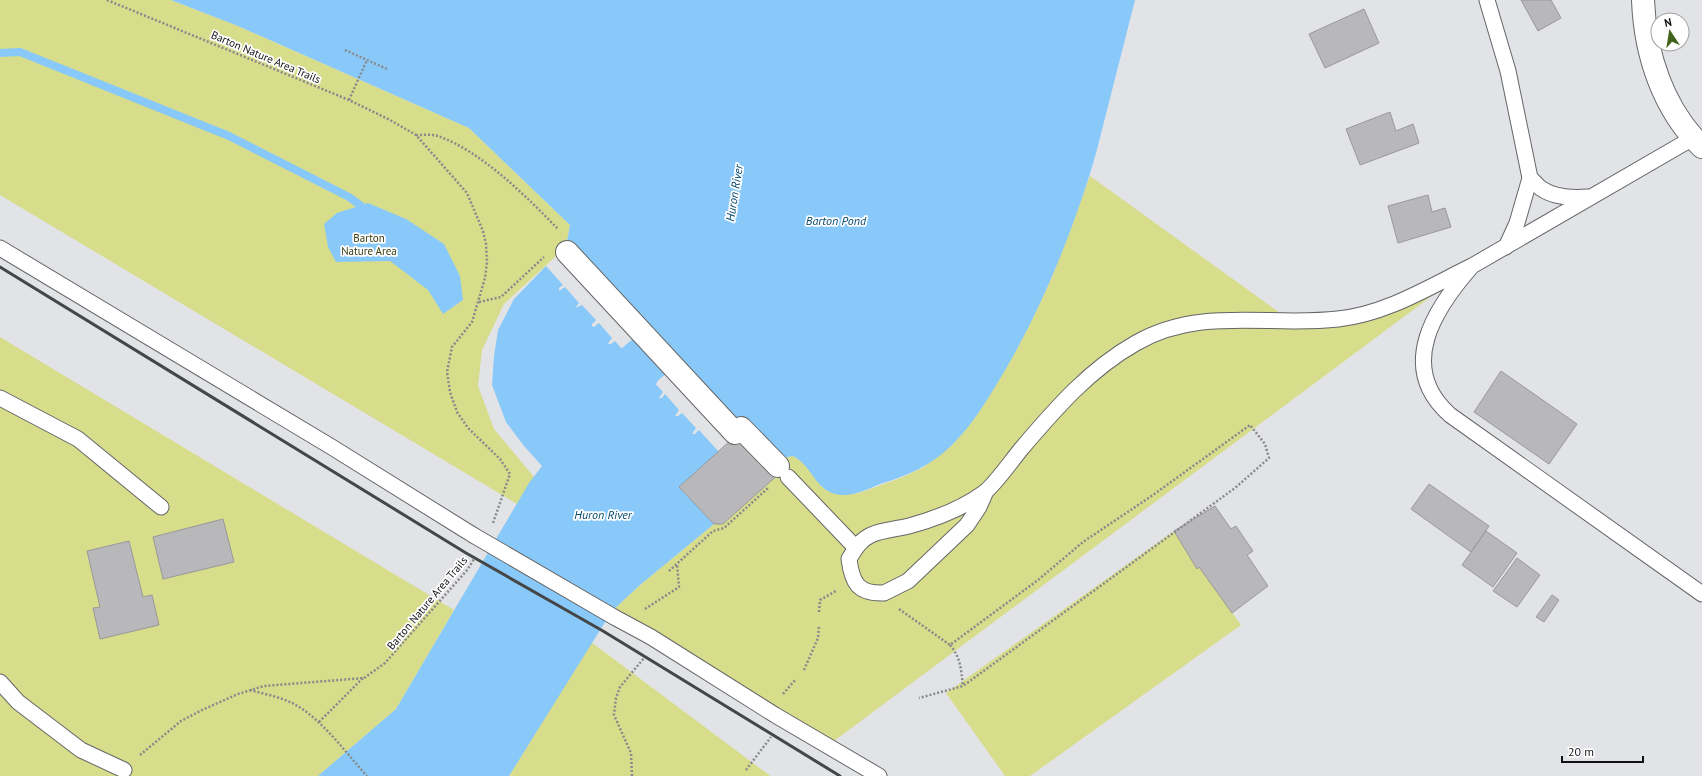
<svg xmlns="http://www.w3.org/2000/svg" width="1702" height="776" font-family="'PT Sans',sans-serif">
	<rect width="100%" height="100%" fill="#e2e3e6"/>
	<path fill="#d7dd8b" d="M 0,0 L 171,0 L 238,26 L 469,128 L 570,225 L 566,247 L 504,304 L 482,350 L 478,386 L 494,429 L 534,477 L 517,504 L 0,195 Z
		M 1090,176 L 1291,321 L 1339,319 L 1472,266 L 834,741 L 612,611 L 640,585 L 714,524 L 723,524 L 781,472 L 778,466 L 787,457 L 793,456 C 824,472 810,501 859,493 L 903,477 L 924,467 L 951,446 L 970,424 L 999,380 L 1050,281 Z
		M 0,337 L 454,610 L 396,709 L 318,776 L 0,776 Z
		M 1174,531 L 1241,625 L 1030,776 L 1005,776 L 946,693 Z
		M 591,642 L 769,775 L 771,776 L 509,776 Z"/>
	<path fill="#89c9f9" d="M 171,0 L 1135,0 C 1125,39 1115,79 1105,118 C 1100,138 1095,158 1089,177 C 1067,245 1040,311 1004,372 C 989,397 972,426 951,446 C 931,465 909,475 883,483 C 869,488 856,496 841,495 C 814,492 814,467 793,456 L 787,457 L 778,466 L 566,247 L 570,225 L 469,128 L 238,26 Z
		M 368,203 L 406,219 L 444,244 L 460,276 L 463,300 L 443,314 L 428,290 L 390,261 L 336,262 L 328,247 L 324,224 L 337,213 Z
		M 546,266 L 563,285 L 559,288 L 559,291 L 565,287 L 579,303 L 575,308 L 582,305 L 596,320 L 592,324 L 592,326 L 594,327 L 599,323 L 612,338 L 609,342 L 608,344 L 611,344 L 615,341 L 629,357 L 626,362 L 628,362 L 632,359 L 646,374 L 642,380 L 649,377 L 663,392 L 659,398 L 662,398 L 665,394 L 679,410 L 675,416 L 678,416 L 682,413 L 696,428 L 692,434 L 695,434 L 699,430 L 719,452 L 679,487 L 714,524 L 640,585 L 612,611 L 509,776 L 318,776 L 396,709 L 529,483 L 542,466 L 524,446 L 506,422 L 492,385 L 494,356 L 498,330 L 514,299 Z"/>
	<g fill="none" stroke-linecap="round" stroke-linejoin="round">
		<path stroke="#89c9f9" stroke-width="8" d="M 0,53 L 20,52 L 229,136 L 349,197 L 368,211"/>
		<path stroke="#89c9f9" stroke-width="48" d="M 610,426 L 638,366 L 659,348 L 686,303"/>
	</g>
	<path fill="#b8b7b9" stroke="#99989b" d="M 1521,0 L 1551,0 L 1561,18 L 1538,31 Z
		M 1364,9 L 1379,43 L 1325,68 L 1309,34 Z
		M 1390,112 L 1396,131 L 1413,124 L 1419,143 L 1360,165 L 1346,129 Z
		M 1428,195 L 1432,212 L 1445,208 L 1451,227 L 1398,243 L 1388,206 Z
		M 1501,371 L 1577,424 L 1549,464 L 1474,412 Z
		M 741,431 L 781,472 L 723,524 L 714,524 L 679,487 Z
		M 1429,484 L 1489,526 L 1471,552 L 1411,509 Z
		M 1215,506 L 1231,529 L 1236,526 L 1244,538 L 1253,551 L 1247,555 L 1268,586 L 1232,613 L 1199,567 L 1197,569 L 1174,531 Z
		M 223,519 L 234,562 L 163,579 L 153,537 Z
		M 1486,531 L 1517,553 L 1493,587 L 1462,565 Z
		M 129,541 L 143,597 L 152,595 L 159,625 L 100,639 L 93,608 L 100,607 L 87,551 Z
		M 1517,558 L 1540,575 L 1517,607 L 1493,591 Z
		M 1552,595 L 1559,600 L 1544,622 L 1536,617 Z"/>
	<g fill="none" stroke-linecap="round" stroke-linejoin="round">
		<g stroke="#656668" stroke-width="17">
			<path id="service" d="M 1487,0 L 1508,71 L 1530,178 C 1534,181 1537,186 1542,189 C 1555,198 1574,198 1588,197
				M 1693,138 L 1472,266 C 1435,308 1396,367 1450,415 L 1702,594
				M 1506,247 L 1517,223 L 1530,178
				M 0,248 L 330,446 L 473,535
				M 0,398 L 78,439 L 161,507
				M 788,477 L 856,548
				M 986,491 L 979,507 L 967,525 L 908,581 L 884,593 C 858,594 852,583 849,559 C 855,549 860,540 871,535 C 882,530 897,529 909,526 C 935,519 963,508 985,492 C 996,483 1012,460 1022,448 C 1056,408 1090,369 1136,343 C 1200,306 1269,327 1338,319 C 1386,314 1429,287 1472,266
				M 614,617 L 651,637 L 775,715 L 879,776
				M 0,682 L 18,702 L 81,750 L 124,770"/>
		</g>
		<g stroke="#656668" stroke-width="24">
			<path id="pedestrian" d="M 567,252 L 735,433 L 741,428 L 778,466"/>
		</g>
		<g stroke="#656668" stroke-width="24">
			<path id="minor" d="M 1643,0 C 1645,54 1663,109 1702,147"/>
		</g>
		<path stroke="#89898c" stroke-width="2.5" stroke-dasharray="2 2" stroke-linecap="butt" d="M 107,0 L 349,100 L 390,120 L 416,135 L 467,193 L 483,231 L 486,244 L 487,262 L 485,278 L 472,322 L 452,347 L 447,372 L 450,392 L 457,412 L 468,428 L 500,459 L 510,474 L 493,523
			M 345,50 L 387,69
			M 349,100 L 367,60
			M 416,135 C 423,135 431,134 438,136 C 481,151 527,197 558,229
			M 479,302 L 501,297 L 544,257
			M 669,571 L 713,531 L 724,528 L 768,488
			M 645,609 L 679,587 L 677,564
			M 899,609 L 950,645 L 1038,580 L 1083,542 L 1153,495 L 1250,425 L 1265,444 L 1269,458 L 1235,488 L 963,686 L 919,698
			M 819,612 L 820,600 L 836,591
			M 950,645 C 961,658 961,670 963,686
			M 804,670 L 818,638 L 819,626
			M 250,690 C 264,694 281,697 294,704 C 322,719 346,753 367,776
			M 783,694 L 796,679
			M 319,722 L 363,678
			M 140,755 L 181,721 L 202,710 L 238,694 L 264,686 L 364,678 L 385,663 L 468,569 L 474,559
			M 746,770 L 771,737
			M 632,776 L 631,753 L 614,715 L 616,698 L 620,687 L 644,658"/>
		<use href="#service" stroke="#fff" stroke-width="15"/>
		<use href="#pedestrian" stroke="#fff" stroke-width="22"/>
		<use href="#minor" stroke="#fff" stroke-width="22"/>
		<path stroke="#454647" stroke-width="3" d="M 0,267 L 466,553 L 603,631 L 840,776"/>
		<g stroke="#656668" stroke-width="17" stroke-linecap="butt">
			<path id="service-bridge" d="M 473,535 L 614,617"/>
		</g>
		<use href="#service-bridge" stroke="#fff" stroke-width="15"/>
	</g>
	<g text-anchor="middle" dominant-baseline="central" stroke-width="3.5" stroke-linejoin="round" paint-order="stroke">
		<g font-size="11" fill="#121213" stroke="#fff">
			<text transform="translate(266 57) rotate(23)">Barton Nature Area Trails</text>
			<text transform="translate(427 603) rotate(-50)">Barton Nature Area Trails</text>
		</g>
		<g font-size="11" fill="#373910" stroke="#fff">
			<text x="369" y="238">Barton<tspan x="369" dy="13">Nature Area</tspan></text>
		</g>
		<g font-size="12" font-style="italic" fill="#03476e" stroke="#fff">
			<text transform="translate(734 193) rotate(-81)">Huron River</text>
			<text x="836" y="220">Barton Pond</text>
			<text x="603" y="514">Huron River</text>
		</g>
	</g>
	<g transform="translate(1670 32) rotate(348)"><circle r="19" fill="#ffffff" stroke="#a0a0a1"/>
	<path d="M0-3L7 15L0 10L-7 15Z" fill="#42631a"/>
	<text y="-6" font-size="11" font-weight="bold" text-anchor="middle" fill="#121213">N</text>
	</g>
	<path d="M1562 756v6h81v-6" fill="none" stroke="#121213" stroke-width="2"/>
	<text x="1568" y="756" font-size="12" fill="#121213" stroke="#ffffff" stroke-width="3" paint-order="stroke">20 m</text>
</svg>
